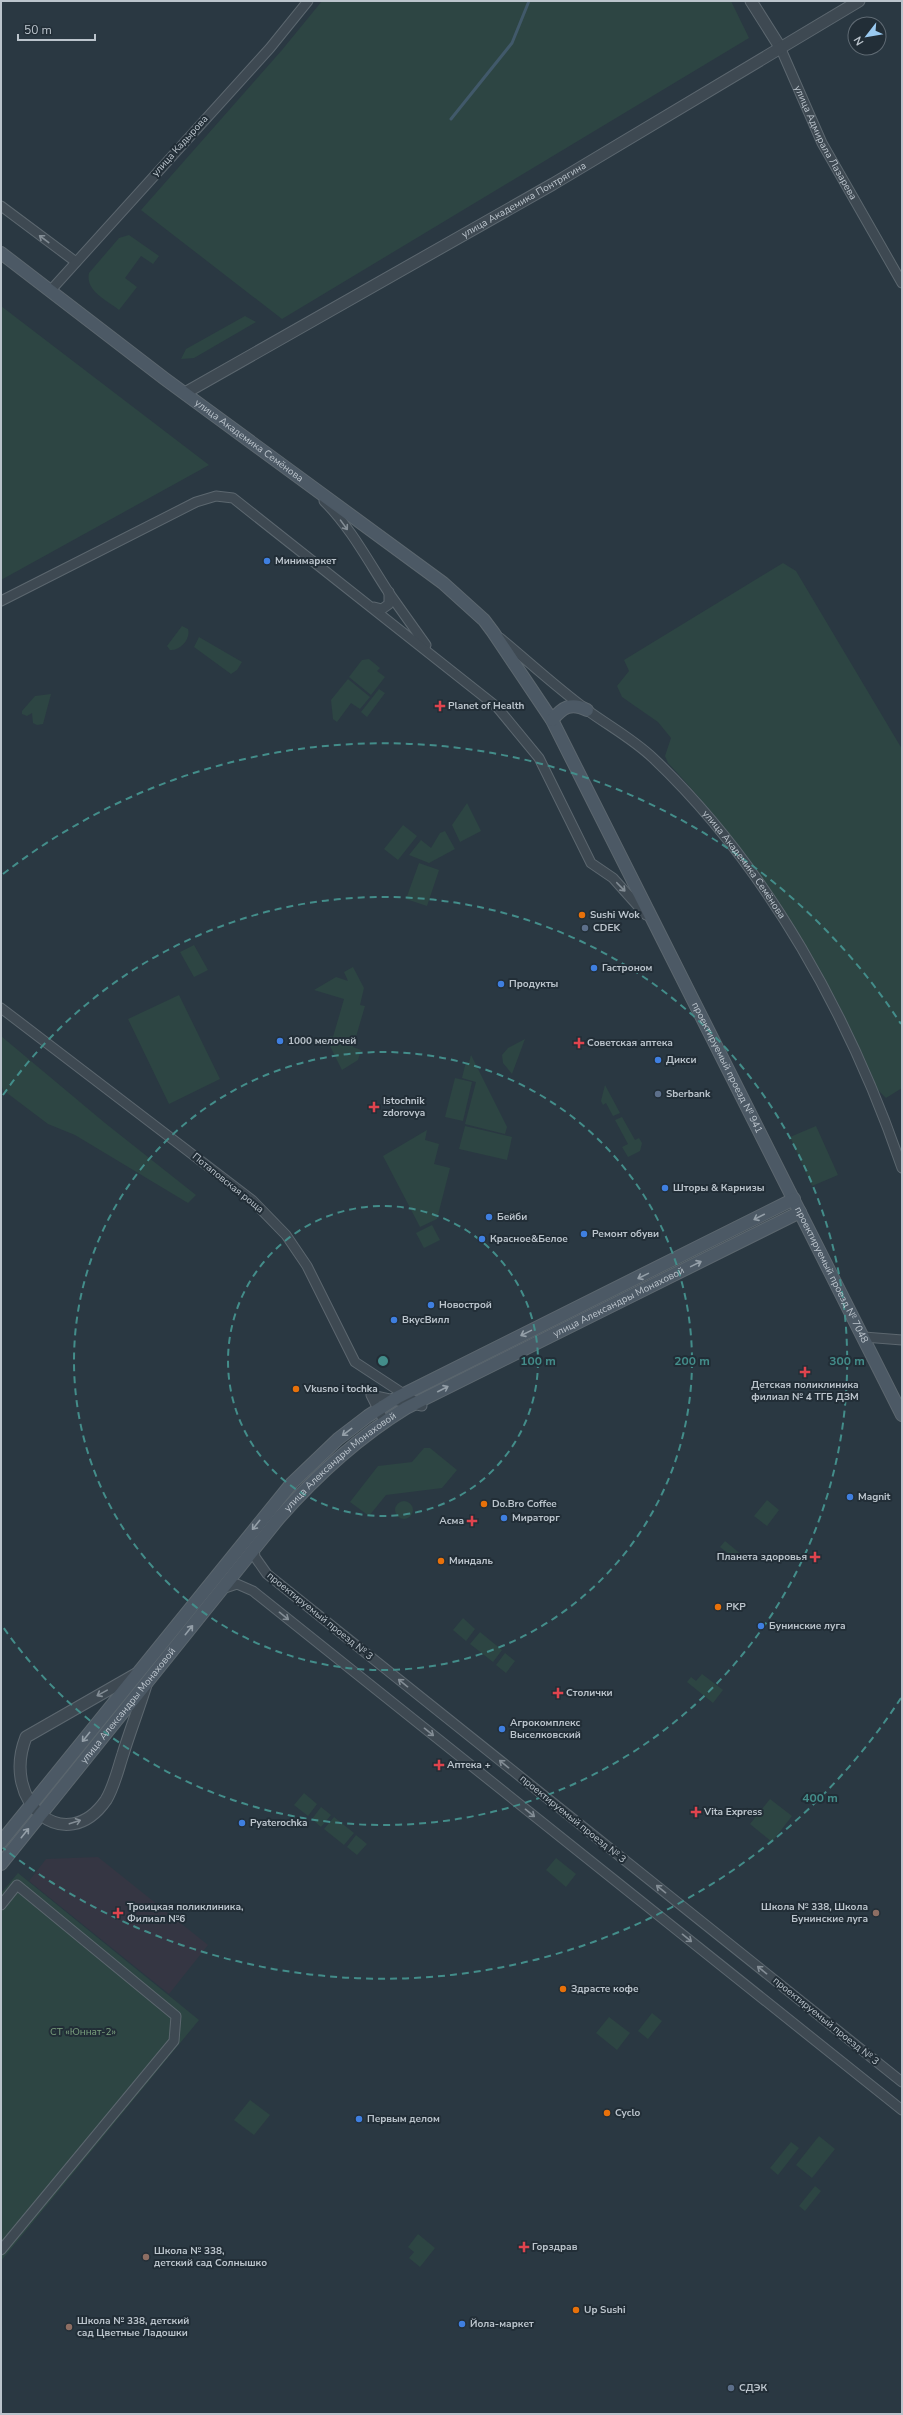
<svg xmlns="http://www.w3.org/2000/svg" width="903" height="2415" font-family="'Nunito Sans',sans-serif">
	<rect width="100%" height="100%" fill="#2a3842"/>
	<path fill="#353643" d="M 98,1857 L 208,1945 L 169,1994 L 29,1881 L 46,1859 Z"/>
	<path fill="#2d4543" d="M 322,1 L 731,1 L 749,38 L 282,319 L 141,210 L 282,50 Z
		M 129,235 L 159,256 L 153,264 L 141,256 L 125,278 L 137,287 L 119,310 C 107,300 85,291 89,273 L 119,238 Z
		M 1,306 L 209,465 L 1,580 Z
		M 245,316 L 256,322 L 194,358 L 181,359 L 186,349 Z
		M 783,563 L 796,571 L 902,749 L 902,1088 L 886,1098 L 878,1090 C 828,969 758,858 668,763 L 665,756 L 671,738 L 658,722 L 622,697 L 617,686 L 629,671 L 624,660 Z
		M 182,626 L 188,629 C 191,639 180,651 170,650 L 167,646 Z
		M 199,637 L 242,662 L 237,670 L 231,674 L 194,647 Z
		M 369,659 L 380,668 L 377,671 L 385,677 L 371,695 L 349,677 L 362,660 Z
		M 348,679 L 370,697 L 360,709 L 351,703 L 337,722 L 333,719 L 331,700 Z
		M 379,689 L 385,693 L 367,717 L 361,712 Z
		M 51,694 L 43,724 L 37,725 L 33,723 L 32,713 L 27,716 L 22,714 L 22,711 L 35,696 Z
		M 467,803 L 481,831 L 460,842 L 452,825 Z
		M 403,825 L 417,836 L 398,860 L 384,849 Z
		M 445,831 L 455,849 L 429,863 L 409,855 L 421,840 L 431,848 L 440,833 Z
		M 419,863 L 439,870 L 427,906 L 406,899 Z
		M 194,945 L 208,970 L 194,977 L 180,952 Z
		M 353,967 L 364,988 L 360,1005 L 365,1006 L 353,1047 L 361,1050 L 358,1060 L 342,1070 L 328,1042 L 330,1036 L 333,1037 L 344,999 L 314,990 L 336,977 L 348,981 L 344,972 Z
		M 179,995 L 220,1079 L 169,1104 L 128,1019 Z
		M 1,1036 L 105,1123 L 196,1195 L 188,1203 L 75,1135 L 48,1124 L 3,1090 L 1,1083 Z
		M 525,1039 L 512,1074 L 503,1063 L 502,1055 L 508,1048 Z
		M 471,1055 L 507,1127 L 505,1134 L 465,1124 L 476,1082 L 462,1078 L 466,1062 L 469,1063 Z
		M 455,1078 L 472,1082 L 463,1121 L 445,1117 Z
		M 605,1085 L 620,1113 L 613,1116 L 606,1103 L 603,1105 L 601,1101 Z
		M 622,1117 L 635,1140 L 639,1138 L 642,1143 L 640,1151 L 628,1157 L 622,1147 L 628,1144 L 615,1120 Z
		M 465,1126 L 512,1137 L 507,1160 L 459,1149 Z
		M 816,1126 L 838,1175 L 812,1186 L 790,1137 Z
		M 427,1130 L 425,1140 L 439,1144 L 434,1164 L 450,1168 L 437,1219 L 420,1227 L 383,1156 Z
		M 432,1225 L 440,1240 L 424,1248 L 416,1233 Z
		M 424,1448 L 430,1448 L 457,1470 L 442,1488 L 386,1495 L 369,1516 L 350,1502 L 378,1466 L 412,1462 Z
		M 767,1500 L 779,1510 L 767,1526 L 754,1516 Z
		M395 1510a9 9 0 1 1 18 0a9 9 0 1 1-18 0Z
		M 725,1541 L 742,1555 L 738,1561 L 720,1547 Z
		M 463,1618 L 475,1629 L 466,1641 L 453,1630 Z
		M 480,1632 L 502,1650 L 493,1662 L 470,1644 Z
		M 505,1653 L 515,1661 L 506,1673 L 496,1665 Z
		M 702,1674 L 723,1690 L 713,1703 L 687,1682 L 691,1677 L 696,1681 Z
		M 304,1793 L 317,1804 L 308,1816 L 294,1805 Z
		M 770,1799 L 792,1816 L 772,1842 L 750,1824 Z
		M 321,1807 L 331,1815 L 321,1827 L 312,1819 Z
		M 334,1817 L 354,1833 L 344,1845 L 324,1829 Z
		M 356,1835 L 367,1844 L 357,1855 L 347,1847 Z
		M 556,1858 L 576,1874 L 566,1887 L 546,1870 Z
		M 18,1873 L 199,2020 L 1,2261 L 1,1893 Z
		M 652,2013 L 662,2021 L 648,2039 L 638,2031 Z
		M 609,2017 L 630,2033 L 617,2050 L 596,2033 Z
		M 250,2100 L 270,2115 L 254,2135 L 234,2120 Z
		M 819,2136 L 835,2149 L 812,2178 L 796,2165 Z
		M 791,2142 L 799,2148 L 778,2175 L 770,2168 Z
		M 815,2186 L 821,2191 L 805,2211 L 799,2206 Z
		M 418,2234 L 435,2248 L 420,2267 L 409,2258 L 414,2252 L 408,2247 Z"/>
	<g fill="none" stroke-linecap="round" stroke-linejoin="round">
		<path stroke="#41596a" stroke-width="3" d="M 451,119 L 512,43 L 529,1"/>
		<g stroke="#5c676f" stroke-width="11">
			<g id="minor">
				<path id="s1" d="M 780,47 L 822,143 L 902,283"/>
				<path d="M 1,206 L 76,262"/>
				<path d="M 51,290 L 270,48 L 308,1"/>
				<path d="M 324,501 C 351,528 368,561 389,593 C 401,610 414,628 426,645"/>
				<path d="M 1,601 L 196,502 L 216,496 L 233,498 L 497,707 L 539,758 L 591,863 L 613,878 L 646,915"/>
				<path d="M 374,607 L 382,609 L 389,604 L 389,592"/>
				<path id="s2" d="M 500,638 C 529,662 557,688 587,710 C 609,726 633,739 653,758 C 768,867 851,1019 902,1168"/>
				<path d="M 1,1008 L 252,1200 L 286,1235 L 307,1266 L 355,1362 L 422,1406 L 371,1395 L 384,1421"/>
				<path d="M 864,1337 L 902,1340"/>
				<path d="M 254,1548 L 255,1557 L 267,1574 L 902,2082"/>
				<path d="M 222,1589 L 237,1584 L 253,1591 L 902,2110"/>
				<path d="M 1,1905 L 17,1885 L 176,2016 L 174,2041 L 1,2250"/>
			</g>
		</g>
		<g stroke="#5c676f" stroke-width="13">
			<g id="tertiary">
				<path d="M 751,1 L 780,47"/>
				<path id="s3" d="M 185,393 L 553,184 L 859,1"/>
				<path d="M 136,1674 L 26,1737 C 0,1803 66,1858 106,1800 C 114,1787 118,1769 123,1754 C 130,1731 139,1708 146,1685"/>
			</g>
		</g>
		<g stroke="#5c676f" stroke-width="14">
			<g id="secondary">
				<path id="s4" d="M 1,253 L 165,379 L 443,583 L 484,620 L 493,632 L 552,720 L 902,1415"/>
				<path d="M 552,720 C 563,707 571,702 587,710"/>
				<path d="M 1,1842 L 292,1483 L 338,1439 L 368,1416 L 398,1397 L 794,1199"/>
				<path id="s5" d="M 1,1864 L 279,1518 C 317,1475 357,1438 406,1408 L 800,1212"/>
			</g>
		</g>
		<use href="#minor" stroke="#3e4952" stroke-width="9"/>
		<use href="#tertiary" stroke="#3e4952" stroke-width="11"/>
		<use href="#secondary" stroke="#4c5965" stroke-width="12"/>
	</g>
	<defs><path id="oneway-shaft" d="M-6 0H5M1.5-3L5.5 0L1.5 3" fill="none" stroke-width="1.6" stroke-linecap="round" stroke-linejoin="round"/></defs>
	<g stroke="#838d95">
		<use href="#oneway-shaft" transform="translate(44 239) rotate(-143)"/>
		<use href="#oneway-shaft" transform="translate(344 525) rotate(54)"/>
		<use href="#oneway-shaft" transform="translate(621 887) rotate(46)"/>
		<use href="#oneway-shaft" transform="translate(284 1616) rotate(39)"/>
		<use href="#oneway-shaft" transform="translate(403 1683) rotate(-141)"/>
		<use href="#oneway-shaft" transform="translate(102 1693) rotate(151)"/>
		<use href="#oneway-shaft" transform="translate(429 1732) rotate(39)"/>
		<use href="#oneway-shaft" transform="translate(504 1764) rotate(-141)"/>
		<use href="#oneway-shaft" transform="translate(530 1813) rotate(39)"/>
		<use href="#oneway-shaft" transform="translate(75 1822) rotate(-18)"/>
		<use href="#oneway-shaft" transform="translate(661 1889) rotate(-141)"/>
		<use href="#oneway-shaft" transform="translate(687 1938) rotate(39)"/>
		<use href="#oneway-shaft" transform="translate(762 1970) rotate(-141)"/>
	</g>
	<g stroke="#949fa8">
		<use href="#oneway-shaft" transform="translate(759 1217) rotate(153)"/>
		<use href="#oneway-shaft" transform="translate(696 1264) rotate(-26)"/>
		<use href="#oneway-shaft" transform="translate(643 1276) rotate(154)"/>
		<use href="#oneway-shaft" transform="translate(526 1333) rotate(154)"/>
		<use href="#oneway-shaft" transform="translate(443 1389) rotate(-27)"/>
		<use href="#oneway-shaft" transform="translate(347 1432) rotate(143)"/>
		<use href="#oneway-shaft" transform="translate(256 1525) rotate(129)"/>
		<use href="#oneway-shaft" transform="translate(189 1630) rotate(-51)"/>
		<use href="#oneway-shaft" transform="translate(86 1737) rotate(129)"/>
		<use href="#oneway-shaft" transform="translate(25 1833) rotate(-51)"/>
	</g>
	<g fill="none" stroke="#438d8a" stroke-width="2" stroke-dasharray="7 5">
		<circle cx="383" cy="1361" r="155"/>
		<circle cx="383" cy="1361" r="309"/>
		<path d="M3 1095A464 464 0 1 1 3 1627"/>
		<path d="M901 1698A618 618 0 0 1 3 1848M3 874A618 618 0 0 1 901 1024"/>
	</g>
	<g fill="#3f7fe0" stroke="#222e37" stroke-width="1.5">
		<circle cx="267" cy="561" r="4"/>
		<circle cx="594" cy="968" r="4"/>
		<circle cx="501" cy="984" r="4"/>
		<circle cx="280" cy="1041" r="4"/>
		<circle cx="658" cy="1060" r="4"/>
		<circle cx="665" cy="1188" r="4"/>
		<circle cx="489" cy="1217" r="4"/>
		<circle cx="584" cy="1234" r="4"/>
		<circle cx="482" cy="1239" r="4"/>
		<circle cx="431" cy="1305" r="4"/>
		<circle cx="394" cy="1320" r="4"/>
		<circle cx="850" cy="1497" r="4"/>
		<circle cx="504" cy="1518" r="4"/>
		<circle cx="761" cy="1626" r="4"/>
		<circle cx="502" cy="1729" r="4"/>
		<circle cx="242" cy="1823" r="4"/>
		<circle cx="359" cy="2119" r="4"/>
		<circle cx="462" cy="2324" r="4"/>
	</g>
	<g fill="#e0444e" stroke="#222e37" stroke-width="1.5">
		<path d="M438 700h4v4h4v4h-4v4h-4v-4h-4v-4h4z"/>
		<path d="M577 1037h4v4h4v4h-4v4h-4v-4h-4v-4h4z"/>
		<path d="M372 1101h4v4h4v4h-4v4h-4v-4h-4v-4h4z"/>
		<path d="M803 1366h4v4h4v4h-4v4h-4v-4h-4v-4h4z"/>
		<path d="M470 1515h4v4h4v4h-4v4h-4v-4h-4v-4h4z"/>
		<path d="M813 1551h4v4h4v4h-4v4h-4v-4h-4v-4h4z"/>
		<path d="M556 1687h4v4h4v4h-4v4h-4v-4h-4v-4h4z"/>
		<path d="M437 1759h4v4h4v4h-4v4h-4v-4h-4v-4h4z"/>
		<path d="M694 1806h4v4h4v4h-4v4h-4v-4h-4v-4h4z"/>
		<path d="M116 1907h4v4h4v4h-4v4h-4v-4h-4v-4h4z"/>
		<path d="M522 2241h4v4h4v4h-4v4h-4v-4h-4v-4h4z"/>
	</g>
	<g fill="#e8710a" stroke="#222e37" stroke-width="1.5">
		<circle cx="582" cy="915" r="4"/>
		<circle cx="296" cy="1389" r="4"/>
		<circle cx="484" cy="1504" r="4"/>
		<circle cx="441" cy="1561" r="4"/>
		<circle cx="718" cy="1607" r="4"/>
		<circle cx="563" cy="1989" r="4"/>
		<circle cx="607" cy="2113" r="4"/>
		<circle cx="576" cy="2310" r="4"/>
	</g>
	<g fill="#5c6f8a" stroke="#222e37" stroke-width="1.5">
		<circle cx="585" cy="928" r="4"/>
		<circle cx="658" cy="1094" r="4"/>
		<circle cx="731" cy="2388" r="4"/>
	</g>
	<g fill="#8d6e63" stroke="#222e37" stroke-width="1.5">
		<circle cx="876" cy="1913" r="4"/>
		<circle cx="146" cy="2257" r="4"/>
		<circle cx="69" cy="2327" r="4"/>
	</g>
	<g text-anchor="middle" dominant-baseline="central" stroke-width="4" stroke-linejoin="round" paint-order="stroke">
		<g font-size="10" fill="#bbc4cc" stroke="#222e37">
			<text stroke="none"><textPath href="#s1" startOffset="106">улица Адмирала Лазарева</textPath></text>
			<text transform="translate(180 146) rotate(-48)">улица Кадырова</text>
			<text stroke="none"><textPath href="#s3" startOffset="390">улица Академика Понтрягина</textPath></text>
			<text stroke="none"><textPath href="#s4" startOffset="311">улица Академика Семёнова</textPath></text>
			<text stroke="none"><textPath href="#s2" startOffset="335">улица Академика Семёнова</textPath></text>
			<text stroke="none"><textPath href="#s4" startOffset="1117">проектируемый проезд № 941</textPath></text>
			<text transform="translate(228 1183) rotate(39)">Потаповская роща</text>
			<text stroke="none"><textPath href="#s4" startOffset="1349">проектируемый проезд № 7048</textPath></text>
			<text stroke="none"><textPath href="#s5" startOffset="850">улица Александры Монаховой</textPath></text>
			<text stroke="none"><textPath href="#s5" startOffset="527">улица Александры Монаховой</textPath></text>
			<text transform="translate(320 1616) rotate(39)">проектируемый проезд № 3</text>
			<text stroke="none"><textPath href="#s5" startOffset="203">улица Александры Монаховой</textPath></text>
			<text transform="translate(573 1819) rotate(39)">проектируемый проезд № 3</text>
			<text transform="translate(826 2021) rotate(39)">проектируемый проезд № 3</text>
		</g>
		<g font-size="10" font-weight="bold" fill="#bbc4cc" stroke="#222e37" text-anchor="start">
			<text x="275" y="561">Минимаркет</text>
			<text x="448" y="706">Planet of Health</text>
			<text x="590" y="915">Sushi Wok</text>
			<text x="593" y="928">CDEK</text>
			<text x="602" y="968">Гастроном</text>
			<text x="509" y="984">Продукты</text>
			<text x="288" y="1041">1000 мелочей</text>
			<text x="587" y="1043">Советская аптека</text>
			<text x="666" y="1060">Дикси</text>
			<text x="666" y="1094">Sberbank</text>
			<text x="383" y="1101">Istochnik<tspan x="383" dy="12">zdorovya</tspan></text>
			<text x="673" y="1188">Шторы &amp; Карнизы</text>
			<text x="497" y="1217">Бейби</text>
			<text x="592" y="1234">Ремонт обуви</text>
			<text x="490" y="1239">Красное&amp;Белое</text>
			<text x="439" y="1305">Новострой</text>
			<text x="402" y="1320">ВкусВилл</text>
			<text x="805" y="1385" text-anchor="middle">Детская поликлиника<tspan x="805" dy="12">филиал № 4 ТГБ ДЗМ</tspan></text>
			<text x="304" y="1389">Vkusno i tochka</text>
			<text x="858" y="1497">Magnit</text>
			<text x="492" y="1504">Do.Bro Coffee</text>
			<text x="512" y="1518">Мираторг</text>
			<text x="464" y="1521" text-anchor="end">Асма</text>
			<text x="807" y="1557" text-anchor="end">Планета здоровья</text>
			<text x="449" y="1561">Миндаль</text>
			<text x="726" y="1607">PKP</text>
			<text x="769" y="1626">Бунинские луга</text>
			<text x="566" y="1693">Столички</text>
			<text x="510" y="1723">Агрокомплекс<tspan x="510" dy="12">Выселковский</tspan></text>
			<text x="447" y="1765">Аптека +</text>
			<text x="704" y="1812">Vita Express</text>
			<text x="250" y="1823">Pyaterochka</text>
			<text x="127" y="1907">Троицкая поликлиника,<tspan x="127" dy="12">Филиал №6</tspan></text>
			<text x="868" y="1907" text-anchor="end">Школа № 338, Школа<tspan x="868" dy="12">Бунинские луга</tspan></text>
			<text x="571" y="1989">Здрасте кофе</text>
			<text x="615" y="2113">Cyclo</text>
			<text x="367" y="2119">Первым делом</text>
			<text x="532" y="2247">Горздрав</text>
			<text x="154" y="2251">Школа № 338,<tspan x="154" dy="12">детский сад Солнышко</tspan></text>
			<text x="584" y="2310">Up Sushi</text>
			<text x="77" y="2321">Школа № 338, детский<tspan x="77" dy="12">сад Цветные Ладошки</tspan></text>
			<text x="470" y="2324">Йола-маркет</text>
			<text x="739" y="2388">СДЭК</text>
		</g>
		<g font-size="10" fill="#7ba07e" stroke="#222e37">
			<text x="83" y="2032">СТ «Юннат-2»</text>
		</g>
	</g>
	<circle cx="383" cy="1361" r="6" fill="#438d8a" stroke="#222e37" stroke-width="2"/>
	<g font-size="12" text-anchor="middle" font-weight="bold" fill="#438d8a" stroke="#222e37" stroke-width="4" stroke-linejoin="round" paint-order="stroke">
		<text x="538" y="1365">100 m</text>
		<text x="692" y="1365">200 m</text>
		<text x="847" y="1365">300 m</text>
		<text x="820" y="1802">400 m</text>
	</g>
	<rect width="903" height="2415" fill="none" stroke="#bbc4cc" stroke-width="4"/>
	<g transform="translate(867 36) rotate(239)"><circle r="19" fill="#222e37" stroke="#5f6a73"/>
	<path d="M0-3L7 15L0 10L-7 15Z" fill="#9acaf1"/>
	<text y="-6" font-size="11" font-weight="bold" text-anchor="middle" fill="#bbc4cc">N</text>
	</g>
	<path d="M18 34v6h77v-6" fill="none" stroke="#bbc4cc" stroke-width="2"/>
	<text x="24" y="34" font-size="12" fill="#bbc4cc" stroke="#222e37" stroke-width="3" paint-order="stroke">50 m</text>
</svg>
